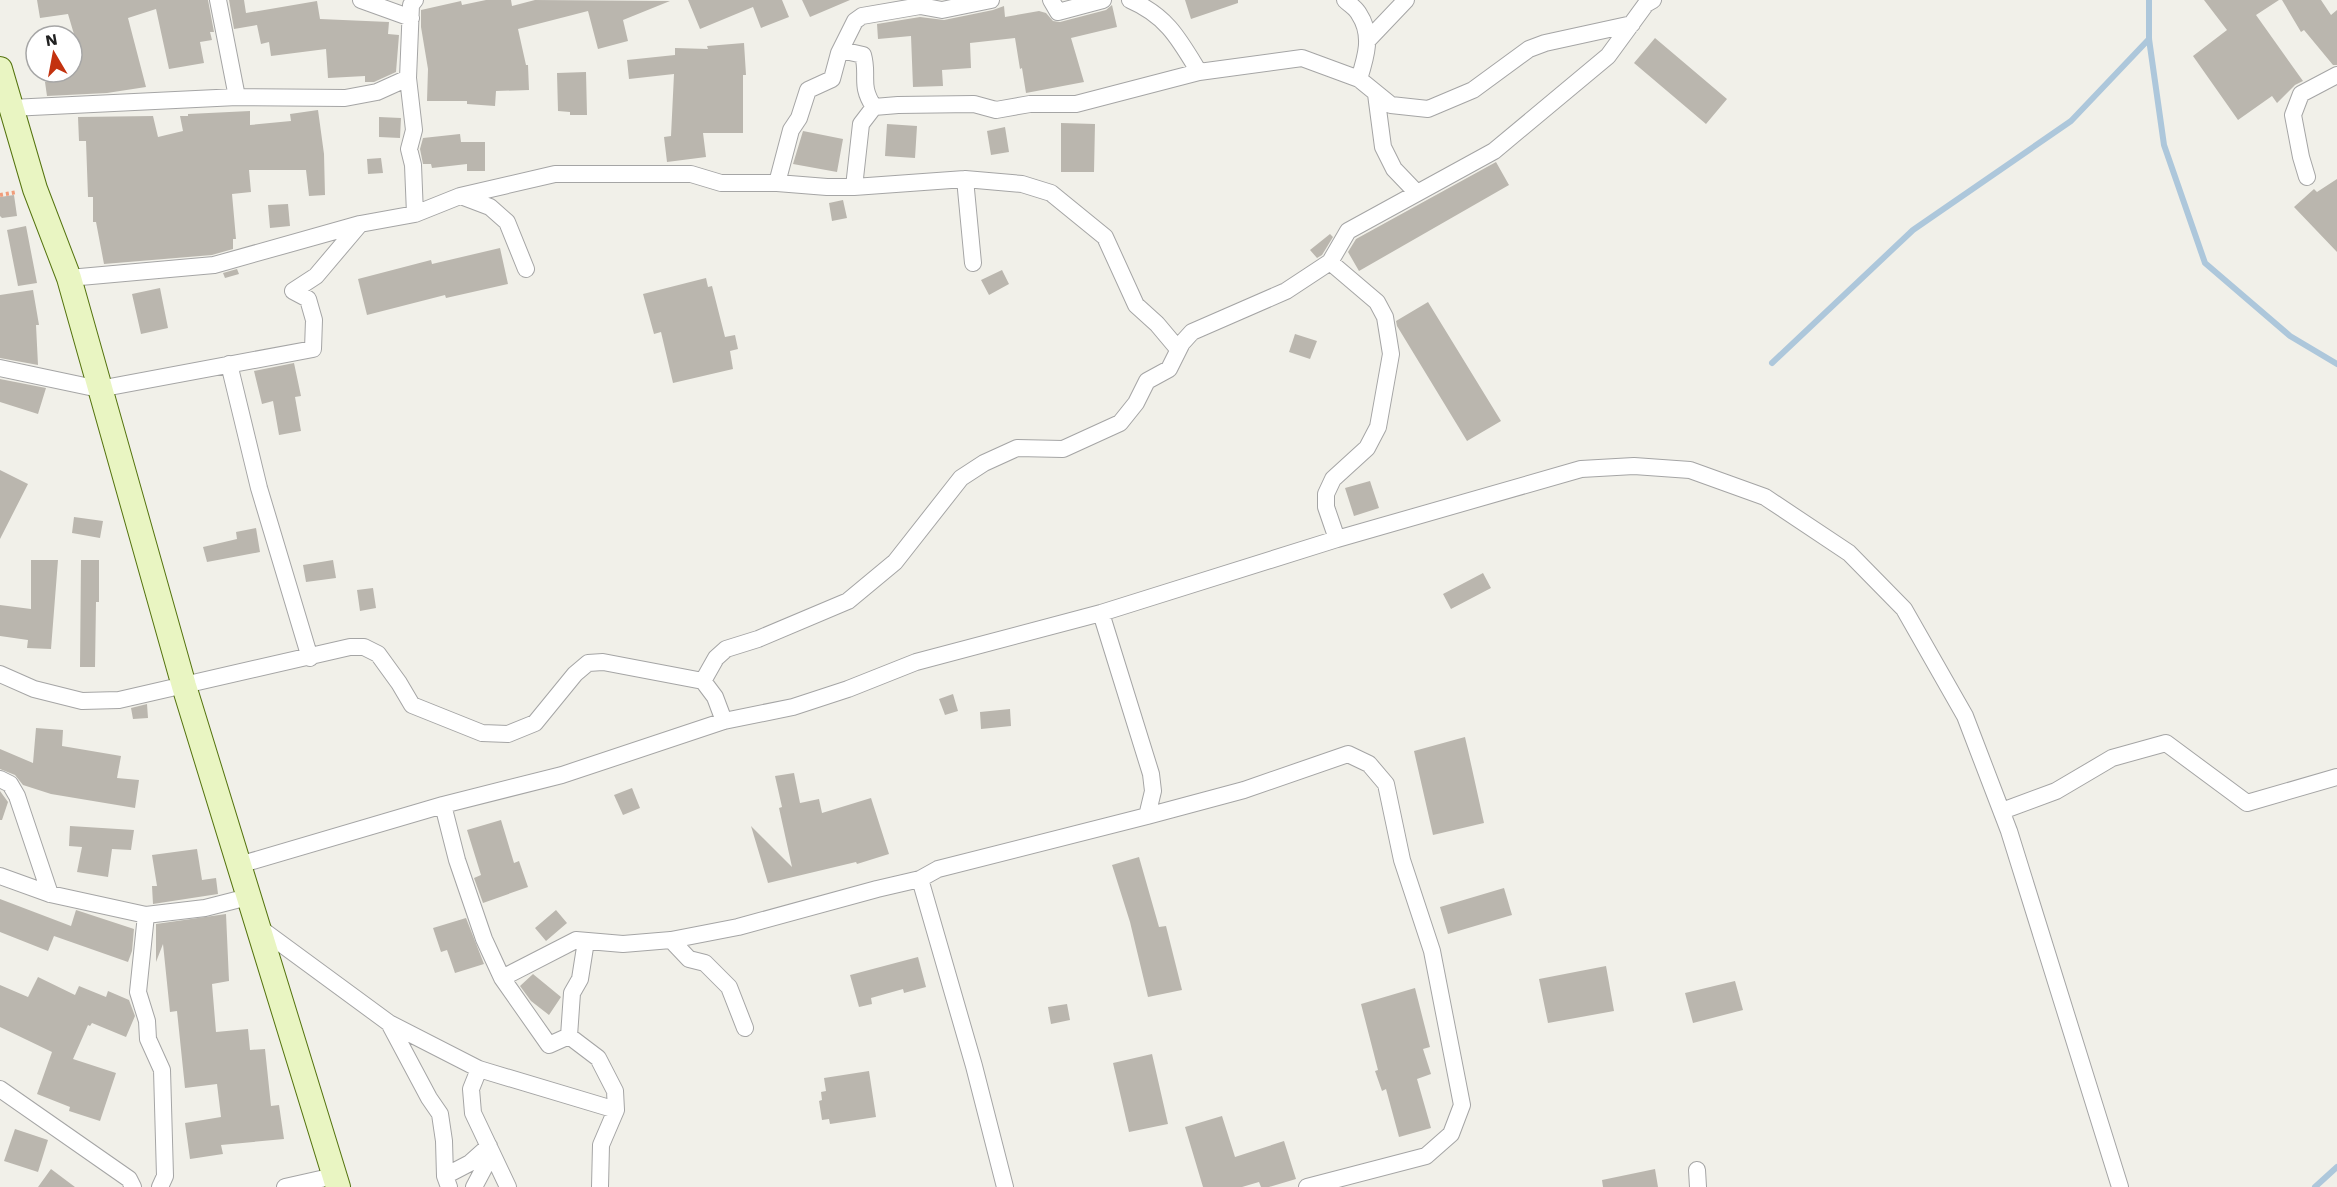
<svg xmlns="http://www.w3.org/2000/svg" width="2337" height="1187" font-family="'Work Sans',sans-serif">
	<rect width="100%" height="100%" fill="#f1f0e9"/>
	<g fill="none" stroke-linecap="round" stroke-linejoin="round">
		<path stroke="#adc7db" stroke-width="6" d="M 2149,0 L 2149,39 L 2164,145 L 2205,263 L 2290,336 L 2337,364
			M 1772,363 L 1913,230 L 2071,121 L 2149,39
			M 2315,1187 L 2337,1167"/>
	</g>
	<path fill="#bab6ae" d="M 37,0 L 208,0 L 214,32 L 210,32 L 212,40 L 200,42 L 204,63 L 169,69 L 156,9 L 128,18 L 146,87 L 107,93 L 47,96 L 45,82 L 62,80 L 60,72 L 72,72 L 72,42 L 76,41 L 68,14 L 40,18 Z
		M 229,0 L 244,0 L 246,13 L 317,1 L 320,19 L 389,22 L 388,34 L 399,35 L 396,72 L 374,82 L 365,82 L 365,76 L 328,78 L 326,49 L 271,56 L 269,42 L 261,44 L 257,25 L 234,29 Z
		M 486,0 L 511,0 L 512,6 L 535,0 L 670,1 L 623,20 L 628,41 L 598,49 L 588,11 L 518,29 L 526,65 L 528,65 L 529,90 L 496,91 L 495,106 L 467,104 L 467,101 L 427,101 L 428,69 L 421,27 L 421,10 L 461,1 L 462,5 Z
		M 688,0 L 782,0 L 789,17 L 761,28 L 753,7 L 700,29 Z
		M 802,0 L 850,0 L 810,17 Z
		M 1185,0 L 1238,0 L 1238,3 L 1191,19 Z
		M 2204,0 L 2279,0 L 2256,15 L 2303,81 L 2295,85 L 2277,103 L 2272,96 L 2238,120 L 2193,56 L 2227,30 Z
		M 2282,0 L 2321,0 L 2331,15 L 2337,10 L 2337,65 L 2333,65 L 2304,30 L 2301,32 Z
		M 1112,5 L 1117,27 L 1071,38 L 1084,82 L 1026,93 L 1022,68 L 1020,69 L 1015,38 L 970,43 L 971,68 L 942,70 L 943,86 L 913,87 L 911,36 L 878,39 L 877,24 L 920,17 L 944,20 L 993,10 L 1004,6 L 1005,17 L 1039,11 L 1046,13 L 1053,21 L 1060,22 L 1106,10 Z
		M 1655,38 L 1727,99 L 1706,124 L 1634,63 Z
		M 744,43 L 746,75 L 743,75 L 743,133 L 703,133 L 706,157 L 667,162 L 664,137 L 671,136 L 674,74 L 629,79 L 627,60 L 675,55 L 675,48 L 708,49 L 707,46 Z
		M 586,72 L 587,115 L 570,115 L 570,112 L 558,111 L 557,73 Z
		M 318,110 L 324,154 L 325,195 L 309,196 L 306,170 L 249,170 L 251,192 L 232,194 L 236,239 L 233,239 L 233,249 L 212,255 L 104,264 L 96,222 L 93,222 L 93,197 L 88,197 L 86,141 L 79,141 L 78,117 L 153,116 L 158,137 L 183,131 L 180,116 L 188,116 L 188,114 L 250,111 L 250,125 L 291,121 L 290,114 Z
		M 379,117 L 401,118 L 400,138 L 379,137 Z
		M 1061,123 L 1095,124 L 1094,172 L 1061,172 Z
		M 887,124 L 917,126 L 915,158 L 885,156 Z
		M 1005,127 L 1009,152 L 991,155 L 987,131 Z
		M 803,131 L 843,139 L 837,172 L 793,164 Z
		M 460,134 L 461,142 L 485,142 L 485,171 L 467,171 L 467,164 L 432,168 L 431,164 L 423,164 L 420,149 L 423,138 Z
		M 381,158 L 383,173 L 368,174 L 367,159 Z
		M 1496,162 L 1509,185 L 1359,271 L 1348,252 L 1356,239 Z
		M 2337,179 L 2337,252 L 2294,207 L 2314,189 L 2317,192 Z
		M 14,195 L 17,216 L 2,218 L 0,216 L 0,197 Z
		M 843,200 L 847,218 L 832,221 L 829,203 Z
		M 288,204 L 290,226 L 270,228 L 268,205 Z
		M 26,226 L 37,283 L 18,286 L 7,230 Z
		M 1330,234 L 1333,237 L 1322,255 L 1317,258 L 1310,250 Z
		M 500,248 L 508,284 L 446,298 L 445,295 L 367,315 L 358,279 L 431,260 L 432,264 Z
		M 237,269 L 239,274 L 225,278 L 223,273 Z
		M 1002,270 L 1009,284 L 989,295 L 981,280 Z
		M 706,278 L 708,287 L 712,286 L 725,337 L 735,335 L 738,349 L 730,351 L 733,369 L 673,383 L 661,332 L 654,334 L 643,294 Z
		M 160,288 L 168,328 L 141,334 L 132,294 Z
		M 33,290 L 39,325 L 36,325 L 38,365 L 0,358 L 0,295 Z
		M 1428,302 L 1501,421 L 1467,441 L 1397,326 L 1396,321 Z
		M 1295,334 L 1317,341 L 1310,359 L 1289,352 Z
		M 294,363 L 301,396 L 295,397 L 301,431 L 279,435 L 273,401 L 262,404 L 254,371 Z
		M 0,379 L 46,388 L 38,414 L 0,402 Z
		M 0,470 L 28,484 L 0,539 Z
		M 1370,481 L 1379,508 L 1354,516 L 1345,488 Z
		M 74,517 L 103,521 L 100,538 L 72,533 Z
		M 256,528 L 260,552 L 207,562 L 203,547 L 237,539 L 236,532 Z
		M 31,560 L 58,560 L 51,649 L 27,648 L 28,640 L 0,636 L 0,605 L 31,609 Z
		M 81,560 L 99,560 L 99,602 L 96,602 L 95,667 L 80,667 Z
		M 333,560 L 336,578 L 306,582 L 303,565 Z
		M 1483,573 L 1491,588 L 1451,609 L 1443,594 Z
		M 373,588 L 376,608 L 360,611 L 357,590 Z
		M 953,694 L 958,711 L 945,715 L 939,699 Z
		M 147,704 L 148,718 L 133,719 L 131,708 Z
		M 1010,709 L 1011,726 L 981,729 L 980,712 Z
		M 36,728 L 63,730 L 62,746 L 121,756 L 117,778 L 139,780 L 135,808 L 51,794 L 23,785 L 15,775 L 0,769 L 0,749 L 33,763 Z
		M 1465,737 L 1484,823 L 1433,835 L 1414,751 Z
		M 794,773 L 800,803 L 819,799 L 822,813 L 871,798 L 889,854 L 857,864 L 856,862 L 768,883 L 751,826 L 792,867 L 779,808 L 782,807 L 775,776 Z
		M 632,788 L 640,808 L 623,815 L 614,795 Z
		M 0,791 L 8,802 L 2,820 L 0,820 Z
		M 501,820 L 514,863 L 519,861 L 528,887 L 483,903 L 474,878 L 481,875 L 467,830 Z
		M 70,826 L 134,830 L 131,850 L 112,849 L 108,877 L 77,872 L 82,847 L 69,846 Z
		M 197,849 L 202,880 L 216,878 L 218,894 L 153,904 L 152,886 L 157,886 L 152,855 Z
		M 1139,857 L 1159,927 L 1166,926 L 1182,990 L 1148,997 L 1130,922 L 1112,865 Z
		M 1504,888 L 1512,915 L 1448,934 L 1440,907 Z
		M 0,899 L 71,926 L 76,910 L 134,929 L 132,951 L 128,962 L 54,936 L 48,951 L 0,932 Z
		M 556,910 L 567,923 L 546,941 L 535,928 Z
		M 226,914 L 229,981 L 212,984 L 216,1032 L 248,1029 L 250,1050 L 265,1049 L 271,1106 L 279,1105 L 284,1139 L 221,1145 L 223,1154 L 190,1159 L 185,1123 L 221,1117 L 217,1084 L 185,1088 L 177,1011 L 170,1012 L 163,944 L 156,962 L 156,924 Z
		M 466,918 L 484,964 L 455,973 L 447,950 L 441,952 L 433,928 Z
		M 918,957 L 926,987 L 904,993 L 903,989 L 871,998 L 872,1004 L 859,1007 L 850,975 Z
		M 1606,966 L 1614,1011 L 1548,1023 L 1539,979 Z
		M 533,974 L 561,997 L 549,1015 L 531,1001 L 520,986 Z
		M 38,977 L 75,995 L 79,986 L 106,997 L 108,991 L 129,1000 L 135,1016 L 126,1037 L 92,1023 L 90,1026 L 88,1025 L 73,1059 L 116,1073 L 100,1121 L 69,1111 L 70,1107 L 37,1094 L 52,1052 L 0,1027 L 0,985 L 28,997 Z
		M 1735,981 L 1743,1010 L 1693,1023 L 1685,993 Z
		M 1415,988 L 1430,1047 L 1423,1049 L 1431,1074 L 1417,1079 L 1431,1128 L 1399,1137 L 1386,1089 L 1382,1091 L 1375,1071 L 1378,1070 L 1361,1004 Z
		M 1067,1004 L 1070,1020 L 1051,1024 L 1048,1007 Z
		M 1152,1054 L 1168,1124 L 1129,1132 L 1113,1063 Z
		M 869,1071 L 876,1117 L 830,1124 L 829,1119 L 822,1120 L 819,1101 L 822,1100 L 821,1092 L 826,1091 L 824,1078 Z
		M 1222,1116 L 1235,1157 L 1284,1141 L 1296,1179 L 1269,1187 L 1261,1187 L 1259,1182 L 1242,1187 L 1203,1187 L 1185,1127 Z
		M 15,1129 L 48,1140 L 38,1172 L 4,1161 Z
		M 51,1169 L 75,1187 L 38,1187 Z
		M 1655,1169 L 1658,1187 L 1603,1187 L 1602,1180 Z"/>
	<g fill="none" stroke-linecap="round" stroke-linejoin="round">
		<g stroke="#a5a5a5" stroke-width="18">
			<path id="street" d="M 218,0 L 237,97
				M 361,0 L 411,18
				M 415,0 L 411,5 L 408,78 L 414,130 L 409,149 L 413,165 L 415,214
				M 1051,0 L 1058,12 L 1103,0
				M 1130,0 C 1167,16 1179,39 1199,72 L 1302,58 L 1359,79 L 1391,105 L 1428,109 L 1473,90 L 1529,49 L 1545,43 L 1632,24
				M 1345,0 C 1350,5 1356,8 1359,14 C 1373,35 1366,57 1359,79
				M 1367,41 L 1406,0
				M 841,50 L 863,55 C 869,76 859,85 874,107
				M 1376,94 L 1383,147 L 1394,169 L 1417,193
				M 11,108 L 237,97 L 345,98 L 377,92 L 408,78
				M 2307,177 L 2301,157 L 2293,115 L 2301,94 L 2337,75
				M 965,179 L 973,263
				M 777,183 L 791,130 L 799,118 L 808,90 L 832,79 L 839,53 L 855,21 L 862,16 L 920,6 L 942,10 L 991,0
				M 854,187 L 861,124 L 874,107 L 898,105 L 974,104 L 996,110 L 1030,104 L 1076,104 L 1199,72
				M 461,196 L 490,207 L 507,222 L 526,269
				M 1330,262 L 1377,302 L 1385,317 L 1391,354 L 1378,427 L 1367,448 L 1333,479 L 1326,494 L 1326,507 L 1337,539
				M 69,278 L 214,265 L 360,224 L 415,214 L 460,196 L 555,174 L 691,174 L 721,183 L 777,183 L 827,187 L 854,187 L 965,179 L 1022,184 L 1051,193 L 1105,237 L 1136,305 L 1157,324 L 1178,349
				M 229,364 L 259,488 L 310,658
				M 0,368 L 99,389 L 313,349 L 314,320 L 308,299 L 293,291 L 316,276 L 360,224
				M 0,674 L 34,689 L 82,701 L 119,700 L 350,647 L 364,647 L 378,654 L 399,683 L 412,705 L 482,733 L 508,734 L 535,723 L 575,674 L 588,663 L 603,662 L 703,681 L 715,697 L 724,721
				M 703,681 L 716,658 L 726,649 L 758,639 L 848,601 L 895,562 L 961,478 L 984,463 L 1017,448 L 1063,449 L 1120,423 L 1136,403 L 1147,381 L 1169,369 L 1182,343 L 1192,332 L 1286,291 L 1330,262 L 1348,231 L 1494,151 L 1608,56 L 1646,4 L 1653,0
				M 0,779 L 10,784 L 17,796 L 50,894
				M 443,805 L 457,860 L 484,939 L 502,978 L 549,1045 L 569,1036 L 598,1058 L 615,1091 L 616,1110 L 601,1145 L 600,1187
				M 2002,811 L 2056,791 L 2112,758 L 2166,743 L 2247,803 L 2337,777
				M 1147,816 L 1244,790 L 1348,754 L 1369,764 L 1386,784 L 1402,860 L 1432,951 L 1462,1105 L 1451,1134 L 1426,1156 L 1307,1187
				M 239,865 L 443,805 L 562,775 L 724,721 L 793,707 L 848,689 L 916,662 L 1101,613 L 1337,539 L 1581,469 L 1634,466 L 1690,470 L 1765,497 L 1849,553 L 1904,609 L 1965,716 L 2009,831 L 2120,1187
				M 0,876 L 50,894 L 146,915 L 205,908 L 248,897
				M 920,879 L 974,1066 L 1005,1187
				M 146,915 L 138,992 L 147,1021 L 148,1039 L 162,1070 L 165,1176 L 160,1187
				M 257,926 L 389,1023 L 479,1069 L 616,1110
				M 671,940 L 689,959 L 705,963 L 729,987 L 745,1028
				M 502,978 L 576,940 L 623,944 L 671,940 L 738,927 L 877,889 L 920,879 L 938,869 L 1147,816 L 1153,791 L 1151,774 L 1101,613
				M 389,1023 L 429,1098 L 440,1114 L 444,1141 L 445,1176 L 449,1187
				M 569,1036 L 572,993 L 580,979 L 586,941
				M 479,1069 L 471,1089 L 473,1113 L 508,1187
				M 0,1089 L 129,1179 L 133,1187
				M 1697,1170 L 1698,1187
				M 445,1176 L 470,1163 L 489,1146
				M 285,1187 L 334,1176
				M 474,1187 L 492,1153"/>
		</g>
		<g stroke="#54730e" stroke-width="26">
			<path id="secondary" d="M 0,69 L 35,189 L 69,278 L 184,686 L 338,1187"/>
		</g>
		<path stroke="#f09d7b" stroke-width="4" stroke-dasharray="3 3" stroke-linecap="butt" d="M 0,195 L 17,192"/>
		<use href="#street" stroke="#fff" stroke-width="16"/>
		<use href="#secondary" stroke="#e9f5c2" stroke-width="24"/>
	</g>
	<g transform="translate(54 54) rotate(350)"><circle r="28" fill="#ffffff" stroke="#a6a6a6" stroke-width="1.5"/>
	<path d="M0-4.5L10 22L0 15L-10 22Z" fill="#c3320f"/>
	<text y="-9" font-size="16" font-weight="bold" text-anchor="middle" fill="#212121">N</text>
	</g>
</svg>
